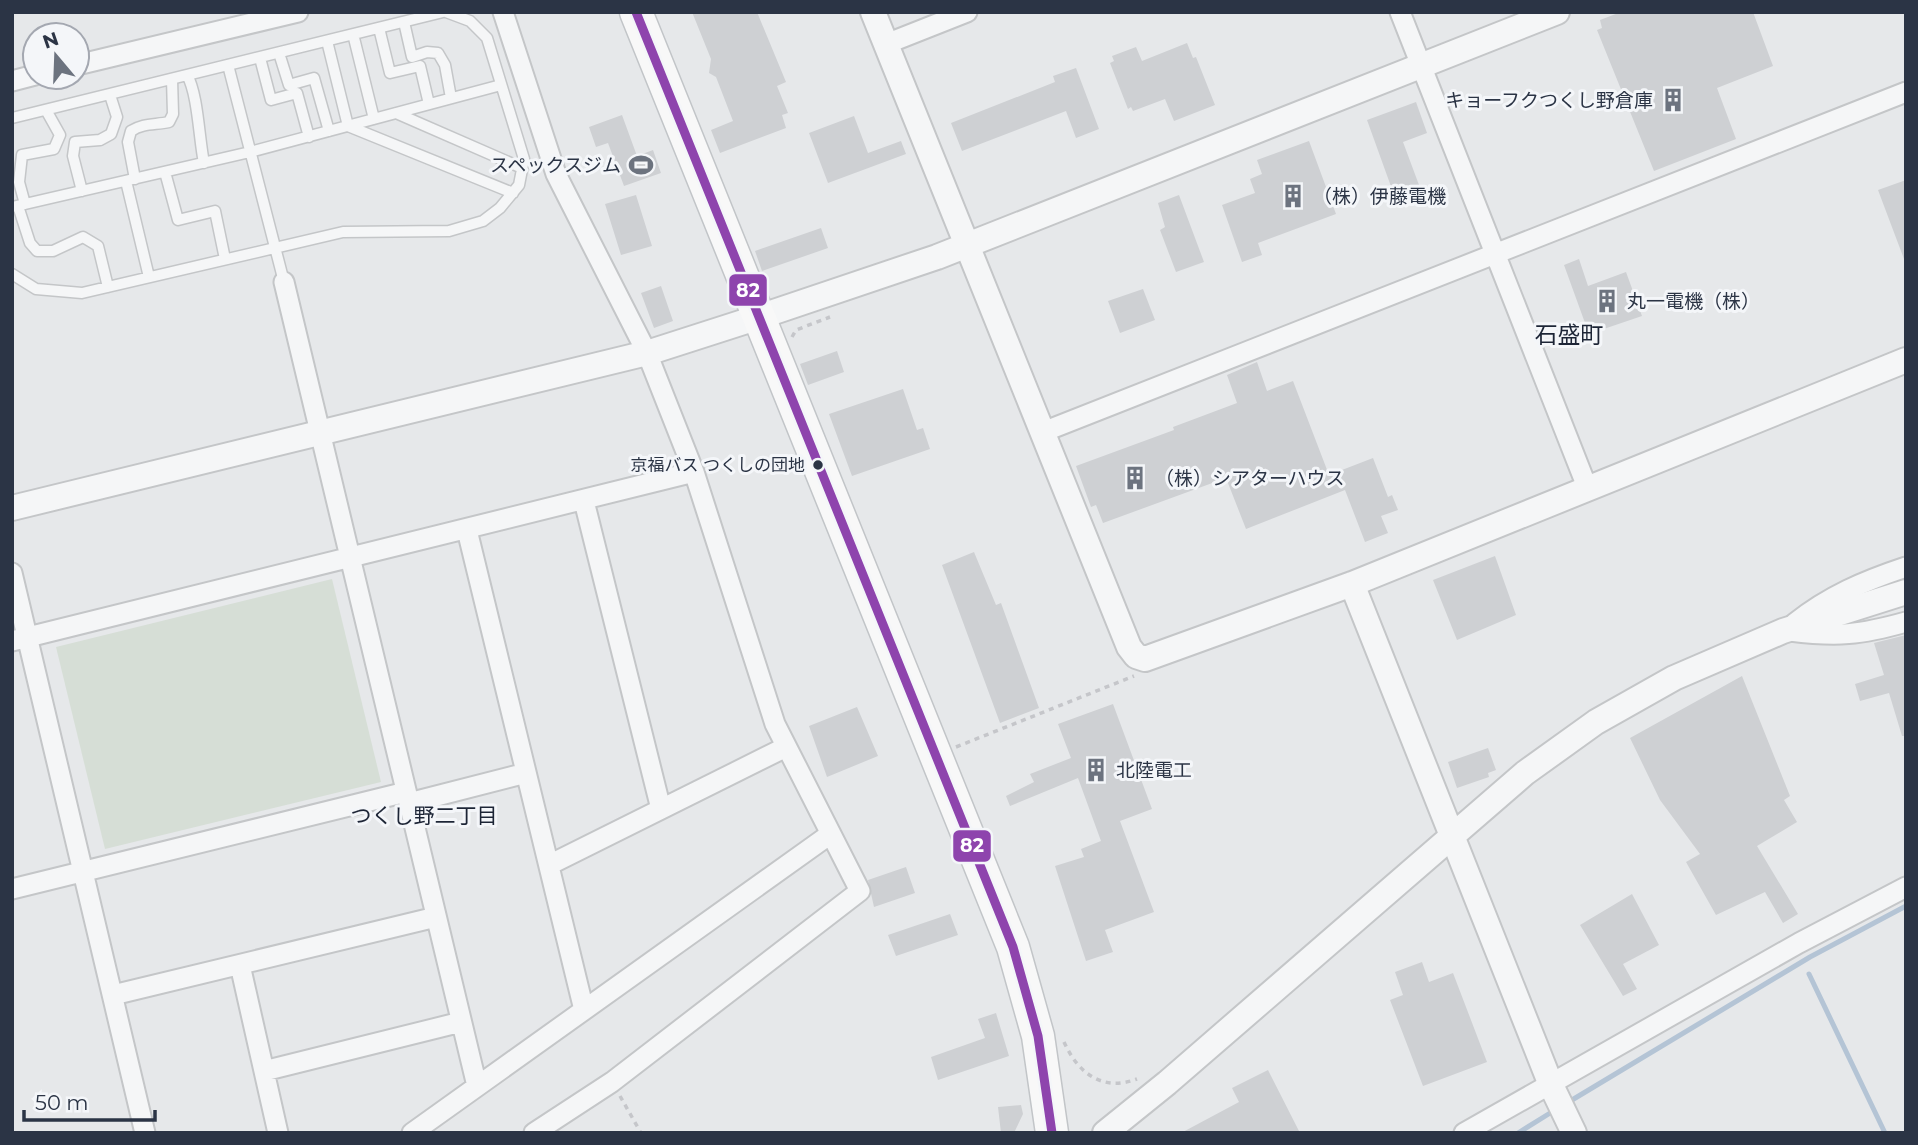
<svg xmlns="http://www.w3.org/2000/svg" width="1918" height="1145" font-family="Montserrat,'Noto Sans JP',sans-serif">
	<rect width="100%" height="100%" fill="#e6e8ea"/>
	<path fill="#d6ded6" d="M 332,579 L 381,782 L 105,849 L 56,647 Z"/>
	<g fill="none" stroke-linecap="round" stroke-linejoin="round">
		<path stroke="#b4c4d5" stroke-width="5" d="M 1809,974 L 1885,1133
			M 1567,1103 L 1810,957 L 1906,906
			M 1518,1133 L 1555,1110"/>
	</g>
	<path fill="#ced0d3" d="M 692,12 L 757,12 L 786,82 L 777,86 L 788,113 L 782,115 L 786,128 L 720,153 L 711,130 L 733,121 L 716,77 L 709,73 L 711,59 Z
		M 1621,12 L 1753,12 L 1773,66 L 1717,88 L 1736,139 L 1654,171 L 1597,30 L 1602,28 L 1600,20 Z
		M 1187,43 L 1193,58 L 1196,57 L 1215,105 L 1174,121 L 1165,99 L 1133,111 L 1131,107 L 1128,109 L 1110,63 L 1114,61 L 1112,56 L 1136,47 L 1142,61 Z
		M 1076,68 L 1099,129 L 1076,138 L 1066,111 L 962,151 L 951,123 L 1055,82 L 1053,76 Z
		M 1416,102 L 1427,133 L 1403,142 L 1419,185 L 1393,192 L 1367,120 Z
		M 622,115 L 637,156 L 653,150 L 661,173 L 624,186 L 608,143 L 596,147 L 589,127 Z
		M 854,116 L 868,153 L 901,141 L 906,154 L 828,183 L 809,133 Z
		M 1309,141 L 1336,214 L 1258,243 L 1262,255 L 1242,262 L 1222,205 L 1255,193 L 1250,179 L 1262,174 L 1257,160 Z
		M 1906,180 L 1906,259 L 1904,259 L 1878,190 Z
		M 636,195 L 652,246 L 621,255 L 605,204 Z
		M 1179,195 L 1204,262 L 1176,272 L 1160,230 L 1165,227 L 1158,203 Z
		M 821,228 L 828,248 L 762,271 L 755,251 Z
		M 1579,259 L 1588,286 L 1626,272 L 1642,316 L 1589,334 L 1564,265 Z
		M 661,286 L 673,321 L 654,328 L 641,293 Z
		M 1143,289 L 1155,320 L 1120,333 L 1108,301 Z
		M 837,351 L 844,372 L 808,385 L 800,364 Z
		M 1257,362 L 1267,391 L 1293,381 L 1329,475 L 1373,458 L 1388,497 L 1392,495 L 1398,510 L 1381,516 L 1388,533 L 1365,542 L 1345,490 L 1246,529 L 1226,478 L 1103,523 L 1096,505 L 1091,507 L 1076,466 L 1174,430 L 1173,427 L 1237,403 L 1227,375 Z
		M 903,389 L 917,430 L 923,428 L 930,449 L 852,476 L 829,414 Z
		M 974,552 L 996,605 L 1001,603 L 1039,708 L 1000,723 L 942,565 Z
		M 1495,556 L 1516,615 L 1457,640 L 1433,580 Z
		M 1906,635 L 1906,736 L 1902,736 L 1889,693 L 1860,701 L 1855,684 L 1884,675 L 1874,643 Z
		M 1742,676 L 1790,796 L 1784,800 L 1797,822 L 1757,846 L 1798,914 L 1783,923 L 1765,892 L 1716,915 L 1686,862 L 1700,854 L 1660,800 L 1630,738 Z
		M 1113,704 L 1152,809 L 1120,821 L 1154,912 L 1105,930 L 1113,952 L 1086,961 L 1055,866 L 1084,857 L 1081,849 L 1101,841 L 1078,778 L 1010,806 L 1006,796 L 1034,782 L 1030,774 L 1071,758 L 1058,724 Z
		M 857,707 L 878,756 L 827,777 L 809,726 Z
		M 1488,748 L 1496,770 L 1488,773 L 1489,777 L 1457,788 L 1448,762 Z
		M 906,867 L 915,893 L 874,907 L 868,880 Z
		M 1632,894 L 1659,945 L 1623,964 L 1637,989 L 1623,996 L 1580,925 Z
		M 950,914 L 958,935 L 896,956 L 888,935 Z
		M 1422,962 L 1429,982 L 1453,973 L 1487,1062 L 1423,1086 L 1390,1000 L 1403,995 L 1395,972 Z
		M 996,1013 L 1009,1056 L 938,1080 L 931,1057 L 985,1038 L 978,1019 Z
		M 1268,1070 L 1300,1133 L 1181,1133 L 1239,1102 L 1232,1088 Z
		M 1021,1105 L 1023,1114 L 1014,1133 L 1001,1133 L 998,1107 Z"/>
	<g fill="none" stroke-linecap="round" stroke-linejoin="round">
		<g stroke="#c4c6c8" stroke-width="13">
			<path id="service" d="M 404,22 L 412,57 L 427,52 L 438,53 L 445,65 L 451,98
				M 379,28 L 390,73 L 420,66 L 429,104
				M 353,34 L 374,119
				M 327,41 L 348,126 L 513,193
				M 279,53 L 289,85 L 314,78 L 329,131
				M 260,58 L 271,100 L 297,93 L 309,137
				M 228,65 L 284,282
				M 187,75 C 198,94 199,139 204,163
				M 396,113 L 522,168
				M 12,118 L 443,12
				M 165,172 L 178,220 L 215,211 L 225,259
				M 135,179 L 128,142 L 131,131 C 143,123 155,125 169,122 L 173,114 L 172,79
				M 126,181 L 149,277
				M 82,191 L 73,156 L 75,142 L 100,140 L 111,134 L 117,117 L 110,95
				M 25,204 L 19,182 L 22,155 L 54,149 L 60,135 L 46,110
				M 18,206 L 30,243 L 37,251 L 53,251 L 83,237 L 98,246 L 108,287
				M 12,207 L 250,152 L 501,85
				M 12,274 L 36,289 L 82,293 L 343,232 L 449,231 L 483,221 L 500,208 L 519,185 L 524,159 L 487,38 L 470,21 L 446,12"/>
		</g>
		<g stroke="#c4c6c8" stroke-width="23">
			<path id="minor" d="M 503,12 L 556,174 L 647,353 L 694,472
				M 1400,12 L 1587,487
				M 886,44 L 967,12
				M 77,65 L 298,12
				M 12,81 L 35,75
				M 284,282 L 477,1086
				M 1043,432 L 1906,92
				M 584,501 L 661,809
				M 467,530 L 584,1010
				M 12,573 L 145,1133
				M 1795,623 C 1829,596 1864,581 1906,567
				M 1790,631 C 1837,637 1860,635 1906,622
				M 12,641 L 694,472 L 775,724 L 860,891 L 612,1082 L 534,1133
				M 409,803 L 526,773
				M 549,865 L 786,747
				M 12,889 L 406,792
				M 240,965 L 278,1133
				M 113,995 L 436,917
				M 264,1071 L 461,1022
				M 412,1133 L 829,835
				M 1464,1133 L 1799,943 L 1906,887"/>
		</g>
		<g stroke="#c4c6c8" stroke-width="28">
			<path id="tertiary" d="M 873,12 L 1129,647 L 1136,656 L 1145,659 L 1352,584 L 1906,360
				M 12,508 L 647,353 L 759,317 L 937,257 L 1557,12
				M 1352,584 L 1551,1085 L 1574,1133
				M 1105,1133 L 1167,1083 L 1525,773 L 1596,722 L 1674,678 L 1783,631 L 1906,592"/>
		</g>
		<g stroke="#c2c5c8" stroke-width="35">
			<path id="primary" d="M 636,12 L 1013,947 L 1038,1036 L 1052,1133"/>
		</g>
		<path stroke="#c5c6ca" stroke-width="3.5" stroke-dasharray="5 5" stroke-linecap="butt" d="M 792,337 L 796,330 L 830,317
			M 956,747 L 1134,676
			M 1064,1042 C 1078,1073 1102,1092 1137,1079
			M 620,1096 L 641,1133"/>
		<use href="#service" stroke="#f5f6f7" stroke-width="10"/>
		<use href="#minor" stroke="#f5f6f7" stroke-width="19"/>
		<use href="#tertiary" stroke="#f5f6f7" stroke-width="24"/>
		<use href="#primary" stroke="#f8f8f8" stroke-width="32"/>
		<g stroke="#f4f6f9" stroke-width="14">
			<path id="bus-1" d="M 636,12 L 1013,947 L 1038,1036 L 1052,1133"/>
		</g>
		<use href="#bus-1" stroke="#8e44ad" stroke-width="9"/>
	</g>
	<defs>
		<g id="building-bare" transform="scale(1.89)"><path d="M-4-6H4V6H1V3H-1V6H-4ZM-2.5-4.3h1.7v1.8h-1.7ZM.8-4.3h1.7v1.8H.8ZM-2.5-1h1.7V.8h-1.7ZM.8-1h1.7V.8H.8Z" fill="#6c737f" stroke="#f4f6f9" stroke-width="2.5" paint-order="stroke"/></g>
		<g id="stadium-bare" transform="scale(1.89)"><path d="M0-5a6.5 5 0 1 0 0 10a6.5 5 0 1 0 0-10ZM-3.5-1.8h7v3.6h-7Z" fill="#6c737f" stroke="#f4f6f9" stroke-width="2.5" paint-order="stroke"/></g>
	</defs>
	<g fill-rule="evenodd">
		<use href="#building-bare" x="1673" y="100"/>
		<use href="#stadium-bare" x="641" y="165"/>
		<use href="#building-bare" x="1293" y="196"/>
		<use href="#building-bare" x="1607" y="301"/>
		<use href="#building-bare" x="1135" y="478"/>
		<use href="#building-bare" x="1096" y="770"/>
	</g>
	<circle fill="#2b3445" stroke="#f4f6f9" stroke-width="2.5" cx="818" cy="465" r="6"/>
	<g text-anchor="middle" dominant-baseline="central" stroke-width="6" stroke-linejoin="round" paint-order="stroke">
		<g font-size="17" fill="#2b3445" stroke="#f4f6f9" text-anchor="end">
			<text x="805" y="465">京福バス つくしの団地</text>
		</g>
		<g font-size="19" fill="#2b3445" stroke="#f4f6f9" text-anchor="start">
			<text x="1653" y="100" text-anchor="end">キョーフクつくし野倉庫</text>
			<text x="621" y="165" text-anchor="end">スペックスジム</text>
			<text x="1313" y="196">（株）伊藤電機</text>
			<text x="1627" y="301">丸一電機（株）</text>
			<text x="1155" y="478">（株）シアターハウス</text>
			<text x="1116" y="770">北陸電工</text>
		</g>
		<g font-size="21" fill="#1d2536" stroke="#f4f6f9">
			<text x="424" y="815">つくし野二丁目</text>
		</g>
		<g font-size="23" fill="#1d2536" stroke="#f4f6f9">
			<text x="1569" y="335">石盛町</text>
		</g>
	</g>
	<g stroke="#f4f6f9" stroke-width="2.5">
		<rect x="728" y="273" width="40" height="34" rx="7" fill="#8e44ad"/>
		<rect x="952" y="829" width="40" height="34" rx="7" fill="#8e44ad"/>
	</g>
	<g font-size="19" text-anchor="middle" font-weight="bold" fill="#fff">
		<text x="748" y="297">82</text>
		<text x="972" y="852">82</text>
	</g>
	<rect width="1918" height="1145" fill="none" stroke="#2b3445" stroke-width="28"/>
	<g transform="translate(56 56) rotate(341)"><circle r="33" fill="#f4f6f9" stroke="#a4a8b1" stroke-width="2"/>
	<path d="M0-5L12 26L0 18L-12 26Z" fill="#6c737f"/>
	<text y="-10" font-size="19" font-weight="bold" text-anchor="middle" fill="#2b3445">N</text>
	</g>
	<path d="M24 1110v10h131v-10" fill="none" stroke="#2b3445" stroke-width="3.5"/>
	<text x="35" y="1110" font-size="21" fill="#2b3445" stroke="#f4f6f9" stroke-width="5" paint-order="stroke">50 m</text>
</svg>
